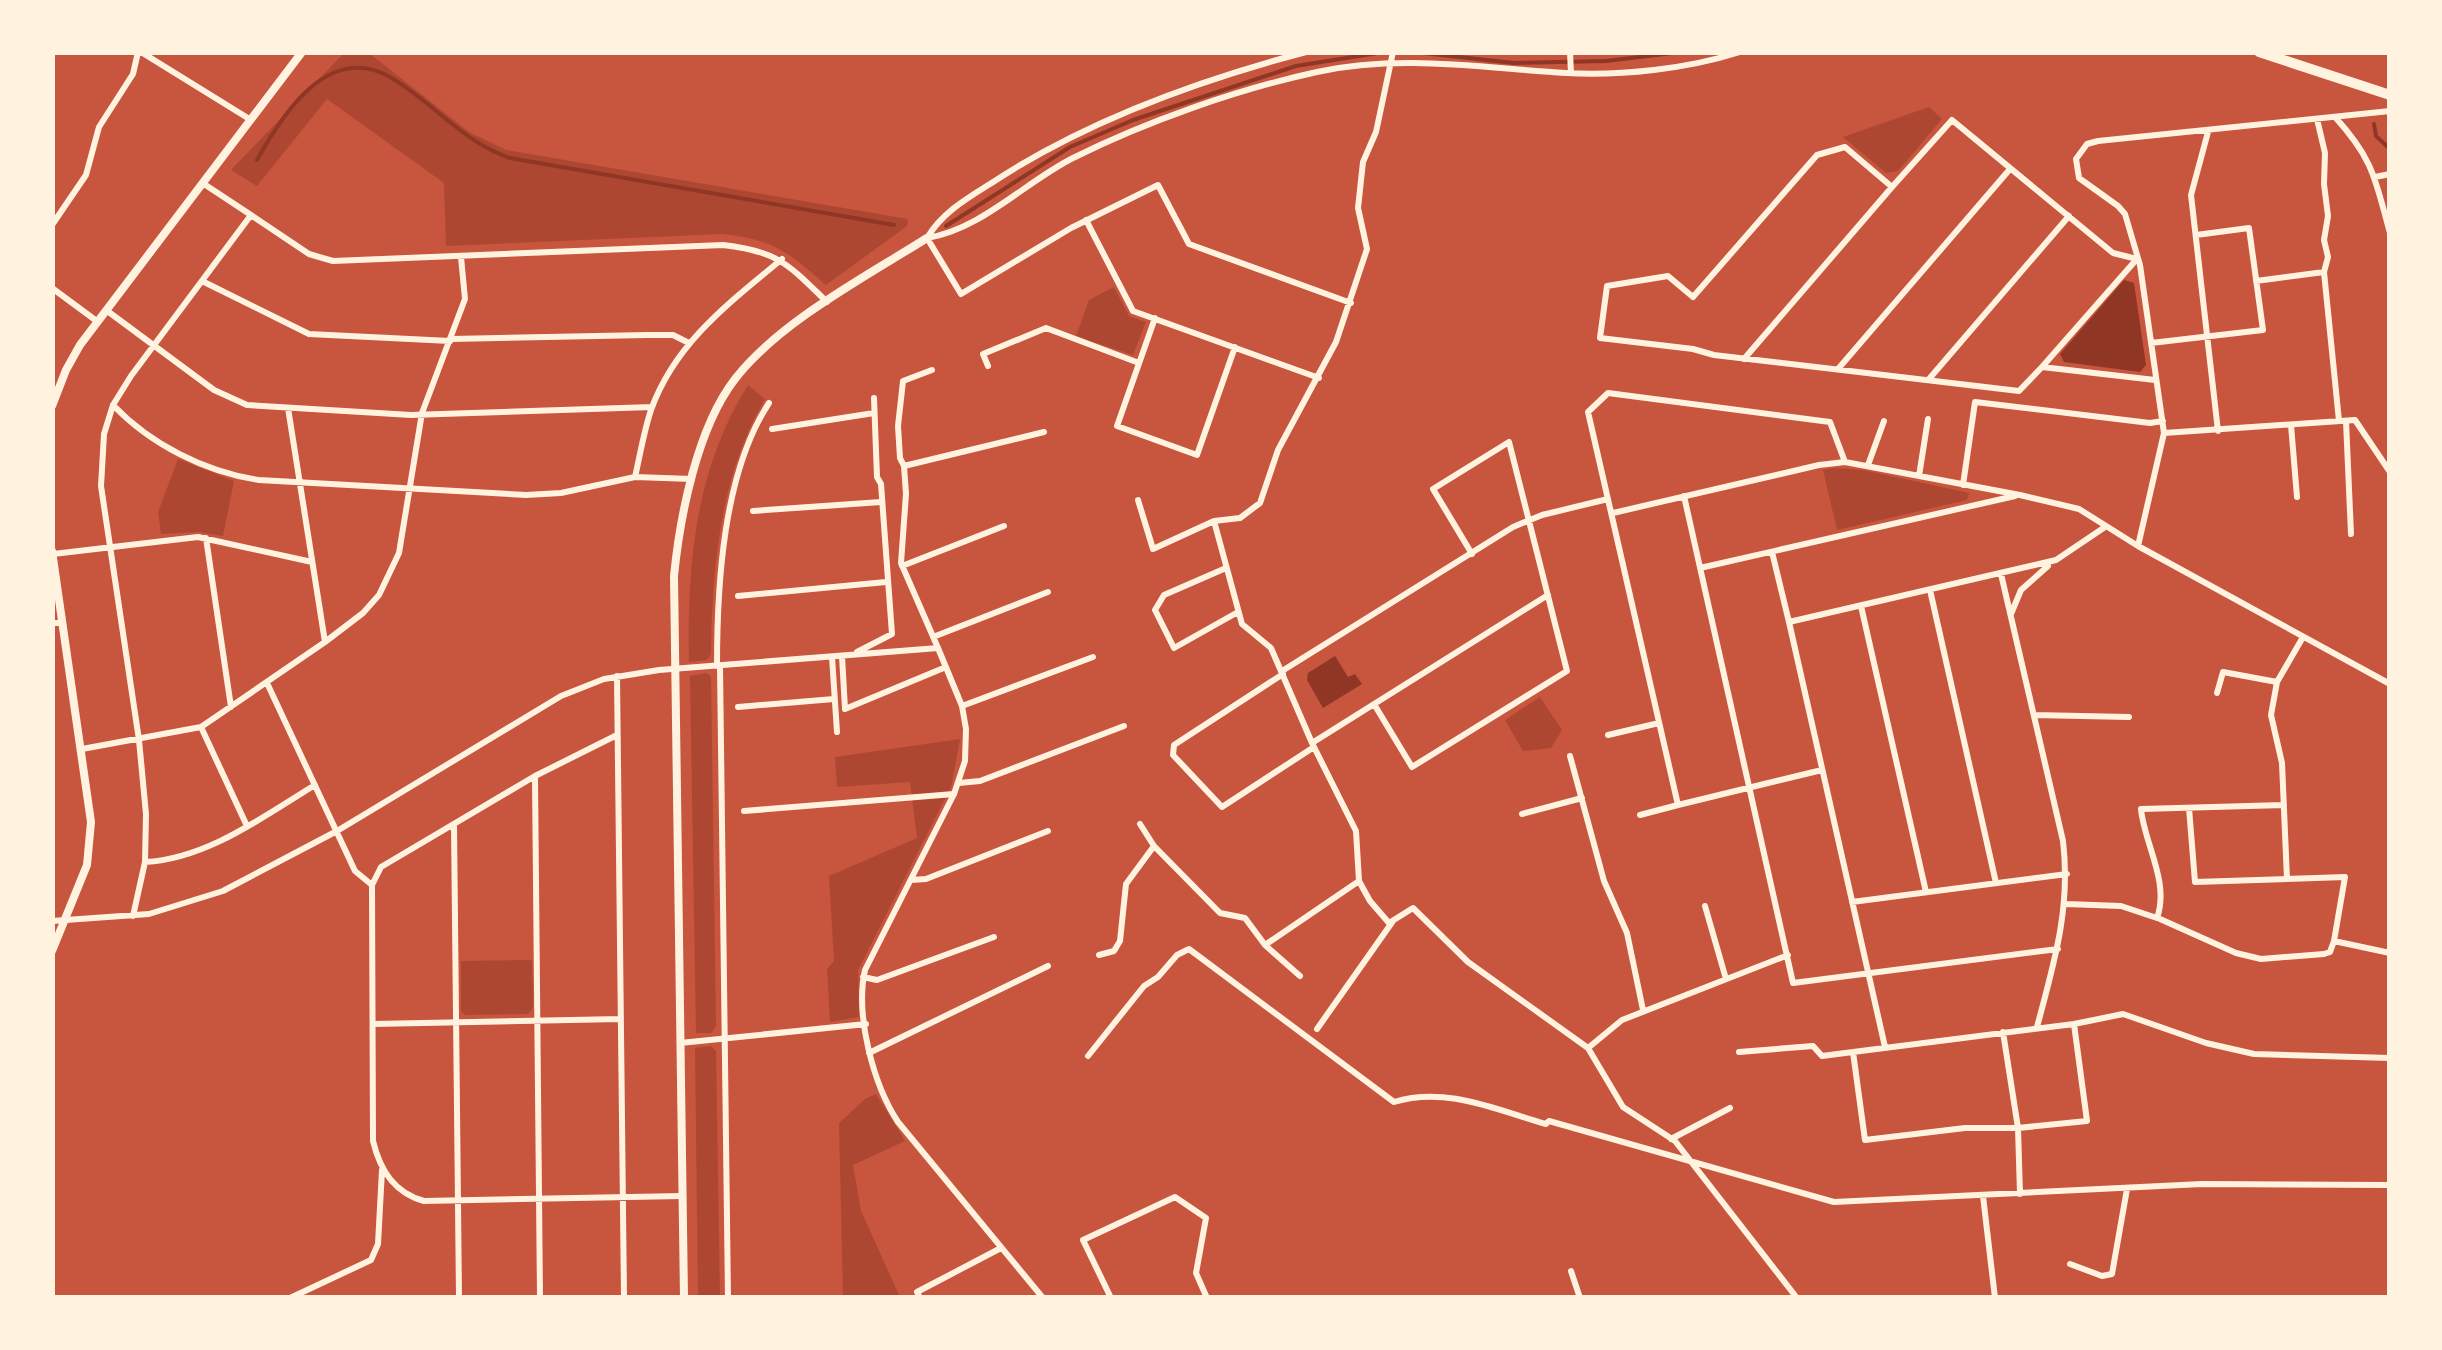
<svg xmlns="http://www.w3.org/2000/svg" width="2442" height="1350" font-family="'Roboto Serif',serif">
	<rect width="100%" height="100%" fill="#c8553d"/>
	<path fill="#ae4732" d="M 345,52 L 369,53 L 469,132 L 506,150 L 908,219 L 907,226 L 826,285 C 787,251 775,240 722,234 L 446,246 L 444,183 L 327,99 L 257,186 L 231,170 Z
		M 1929,107 L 1942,119 L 1898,171 L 1886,173 L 1843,137 Z
		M 1114,287 L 1129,316 L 1146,322 L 1133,355 L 1076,336 L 1089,300 Z
		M 748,385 L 765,399 C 720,474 712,569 711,654 L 707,660 L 689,662 C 687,565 695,469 748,385 Z
		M 178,459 L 234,481 L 223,536 L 199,532 L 161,534 L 158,512 Z
		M 1834,468 L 1863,470 L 1969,493 L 1967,500 L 1837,530 L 1823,470 Z
		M 707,673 L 711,677 L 716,1026 L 711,1033 L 696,1033 L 690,676 Z
		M 1540,697 L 1562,730 L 1551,748 L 1523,751 L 1505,720 Z
		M 960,739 L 951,787 L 858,970 L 859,1017 L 830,1022 L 827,969 L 834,961 L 829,876 L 917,838 L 910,782 L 837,787 L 835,757 Z
		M 532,960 L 533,1008 L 528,1014 L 465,1015 L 461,1011 L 461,961 Z
		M 711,1046 L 716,1051 L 720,1297 L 698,1297 L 695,1048 Z
		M 876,1094 L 905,1141 L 853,1165 L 861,1211 L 900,1297 L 843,1297 L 839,1123 L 865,1099 Z"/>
	<path fill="#8f3625" d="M 2124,280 L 2134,283 L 2146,365 L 2140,372 L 2064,362 L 2060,354 Z
		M 1335,656 L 1348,677 L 1355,674 L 1362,684 L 1323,708 L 1307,680 L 1308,673 Z"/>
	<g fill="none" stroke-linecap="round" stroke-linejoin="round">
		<path stroke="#8f3625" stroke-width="4" d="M 1414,52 L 1514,63 L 1606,61 L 1681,52
			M 2374,124 L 2376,136 L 2390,149
			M 257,160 C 282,115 328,42 390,77 C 433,102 462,142 510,158 L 894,225
			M 946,226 L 1070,147 L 1133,120 L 1296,66 L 1384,52"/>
		<path stroke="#fff3e0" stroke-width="6" d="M 141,52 L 251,120
			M 1393,52 L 1376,132 L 1363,162 L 1358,208 L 1367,249 L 1336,342 L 1278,450 L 1260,503 L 1240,518 L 1214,521 L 1242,624 L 1271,648 L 1312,743 L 1356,831 L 1359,881 L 1370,901 L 1389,923 L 1413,908 L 1468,962 L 1588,1048 L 1623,1107 L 1675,1141 L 1797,1298
			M 1570,52 L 1571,73
			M 1578,52 L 1622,52
			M 2335,117 C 2374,160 2375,179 2390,233
			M 2317,119 L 2325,153 L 2324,184 L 2328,216 L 2324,240 L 2328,257 L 2324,272 L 2339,421
			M 2208,132 L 2191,195 L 2218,431
			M 2375,177 L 2390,174
			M 204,184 L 251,215
			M 1086,220 L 1133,311 L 1319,378
			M 52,225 L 86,175 L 99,127 L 133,74 L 138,52
			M 927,238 C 982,229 1025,182 1073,158 C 1145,122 1238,89 1317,72 C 1400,54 1482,68 1566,73 C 1621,76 1687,69 1740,52
			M 927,238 L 961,294 L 1071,228 L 1158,185 L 1189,244 L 1351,303
			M 927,238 C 942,213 966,199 990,184 C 1085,121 1196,81 1306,52
			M 2137,259 L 2113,253 L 1952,120 L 1892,187 L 1845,147 L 1817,155 L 1693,297 L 1668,276 L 1607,286 L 1600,338 L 1693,349 L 1714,355 L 2019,391 L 2042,367 L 2155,380
			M 202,281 L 309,334 L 450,341
			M 2256,281 L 2324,272
			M 52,288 L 98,322
			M 106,310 L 214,390 L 247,405 L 411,415 L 652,407
			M 1155,318 L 1117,426 L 1197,455 L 1235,347
			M 452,339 L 647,335 L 673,335 L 689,343
			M 2151,343 L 2263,330 L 2249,228 L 2196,235
			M 1744,359 L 1892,187
			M 988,366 L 983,354 L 1046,328 L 1139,363
			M 2042,367 L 2136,260
			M 1838,369 L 2010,169
			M 932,370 L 903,381 L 898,426 L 900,458 L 904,466 L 906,494 L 901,563 L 938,648
			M 1929,379 L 2069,216
			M 113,405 C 150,444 205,472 259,480 L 526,495 L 561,493 L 635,477 L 692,479
			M 288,408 L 325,642
			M 2346,421 L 2351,534
			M 2291,425 L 2297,497
			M 772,429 L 874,413
			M 2164,433 L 2355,420 L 2390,472
			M 1868,465 L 1884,421
			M 904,466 L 1044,432
			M 1919,476 L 1928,419
			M 635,477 C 640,455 644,431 651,410 C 675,343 729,303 782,259
			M 1963,485 L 1975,402 L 2150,423 L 2163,421
			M 1684,496 L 1793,983 L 2058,949
			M 1138,500 L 1153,549 L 1214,521
			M 753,511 L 881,502
			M 1613,513 L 1819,465 L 1845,462 L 2020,495 L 2079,509 L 2138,546 L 2390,684
			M 206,538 L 231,707
			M 2138,546 L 2164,433 L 2140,265 L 2125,214 L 2118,206 L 2079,178 L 2076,159 L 2087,144 L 2098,141 L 2390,111
			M 1772,552 L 1789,622
			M 53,554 L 198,537 L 312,562
			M 902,566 L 1004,526
			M 1226,568 L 1164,595 L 1155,610 L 1174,648 L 1238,612
			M 1700,568 L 2015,496
			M 2001,574 L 2063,841 C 2071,908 2054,963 2037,1027
			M 1930,590 L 1996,883
			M 738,596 L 886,582
			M 1861,606 L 1926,892
			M 2011,614 L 2021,590 L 2048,566
			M 52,623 L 63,623
			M 933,637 L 1048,592
			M 857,652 L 892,634 L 881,484 L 877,477 L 874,398
			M 842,656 L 845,709 L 946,667
			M 832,657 L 837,732
			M 717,666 C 717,585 723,473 769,403
			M 720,666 L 728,1298
			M 1282,671 L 1513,527 L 1542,515 L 1608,499
			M 1283,674 L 1174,745 L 1173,755 L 1222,807 L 1314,747
			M 617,676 L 624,1298
			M 267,683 L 355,871 L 372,885
			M 2217,693 L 2223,672 L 2277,682
			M 1374,704 L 1412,767 L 1567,671 L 1509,442 L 1433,489 L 1472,554
			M 962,706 L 1093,657
			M 738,707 L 834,699
			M 2034,715 L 2129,717
			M 201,727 L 247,826
			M 617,735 L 535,776 L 381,867 L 372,885 L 373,1141 C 380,1170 394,1193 424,1201 L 682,1196
			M 1608,735 L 1659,723
			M 1312,743 L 1548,595
			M 82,749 L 201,727 L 325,642 L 363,613 L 379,595 L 399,553 L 422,413 L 465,299 L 461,257
			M 1570,756 L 1604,881 L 1627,933 L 1643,1010
			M 1822,770 L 1678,805 L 1588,412 L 1608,393 L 1830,422 L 1845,462
			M 535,778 L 540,1298
			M 959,783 L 980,781 L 1124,726
			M 2189,808 L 2195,882 L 2345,877 L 2334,941
			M 744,811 L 954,794
			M 1522,814 L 1582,798
			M 1640,815 L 1678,805
			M 1140,824 L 1154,846
			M 454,825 L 459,1298
			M 145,862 C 207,859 264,816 315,785
			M 2287,879 L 2282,763 L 2271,715 L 2277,682 L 2303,637
			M 911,880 L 926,879 L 1048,831
			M 1852,902 L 2067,874
			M 2066,904 L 2121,906 L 2160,919 L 2236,953 L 2261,959 L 2324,954 L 2330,952 L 2334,941 L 2390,953
			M 1705,906 L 1726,979
			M 133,916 L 145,862 L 146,814 L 139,740 L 101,486 L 104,434 L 113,405 L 131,376 L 251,215 L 309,254 L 333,261 L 723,245 C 778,251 789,265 827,302
			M 2157,918 C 2170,882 2144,843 2141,809 L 2284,805
			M 52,921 L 149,914 L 223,891 L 337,831 L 561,696 L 604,679 L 659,670 L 938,648 L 962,706 L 966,729 L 965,761 L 954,794 L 865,970 C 855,1015 873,1084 898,1122 L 1043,1298
			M 1099,955 L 1114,951 L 1120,941 L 1126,884 L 1154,846 L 1220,913 L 1245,918 L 1265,945
			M 1300,976 L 1265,945 L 1359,881
			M 863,977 L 877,980 L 994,937
			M 373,1024 L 620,1019
			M 2074,1024 L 2087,1121 L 2018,1128 L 1965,1128 L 1865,1140 L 1853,1052 Z
			M 2074,1024 L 2123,1014 L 2206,1043 L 2254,1054 L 2390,1058
			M 1317,1029 L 1393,921
			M 2003,1032 L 2018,1128 L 2020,1194
			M 680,1043 L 866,1024
			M 1885,1047 L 1789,622 L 2056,560 L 2105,527
			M 1588,1048 L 1622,1020 L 1788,955
			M 1739,1052 L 1813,1046 L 1822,1056 L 1853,1052
			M 869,1053 L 1048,966
			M 1088,1056 L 1144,986 L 1158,977 L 1177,955 L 1189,949 L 1394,1102 C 1446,1086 1496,1110 1546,1124 L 1549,1121 L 1834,1202 L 2202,1184 L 2390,1185
			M 1671,1139 L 1730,1108
			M 1983,1196 L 1995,1298
			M 2070,1264 L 2102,1276 L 2112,1274 L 2127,1189
			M 1571,1271 L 1580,1298
			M 67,1298 L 134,1298
			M 290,1298 L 371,1260 L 378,1244 L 382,1170
			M 920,1298 L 917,1292 L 1001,1248
			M 1111,1298 L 1083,1240 L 1175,1197 L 1206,1218 L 1196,1273 L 1207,1298"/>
		<path stroke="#fff3e0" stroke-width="8" d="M 52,406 L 66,370 L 80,345 L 302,52
			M 52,551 L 91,822 L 87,865 L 52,951
			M 684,1298 L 674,576 C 680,516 697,428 735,379 C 779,322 867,276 927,238"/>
		<path stroke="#fff3e0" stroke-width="10" d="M 2259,52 L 2390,95"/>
	</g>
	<rect width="2442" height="1350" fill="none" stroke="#fff3e0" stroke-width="110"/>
</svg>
